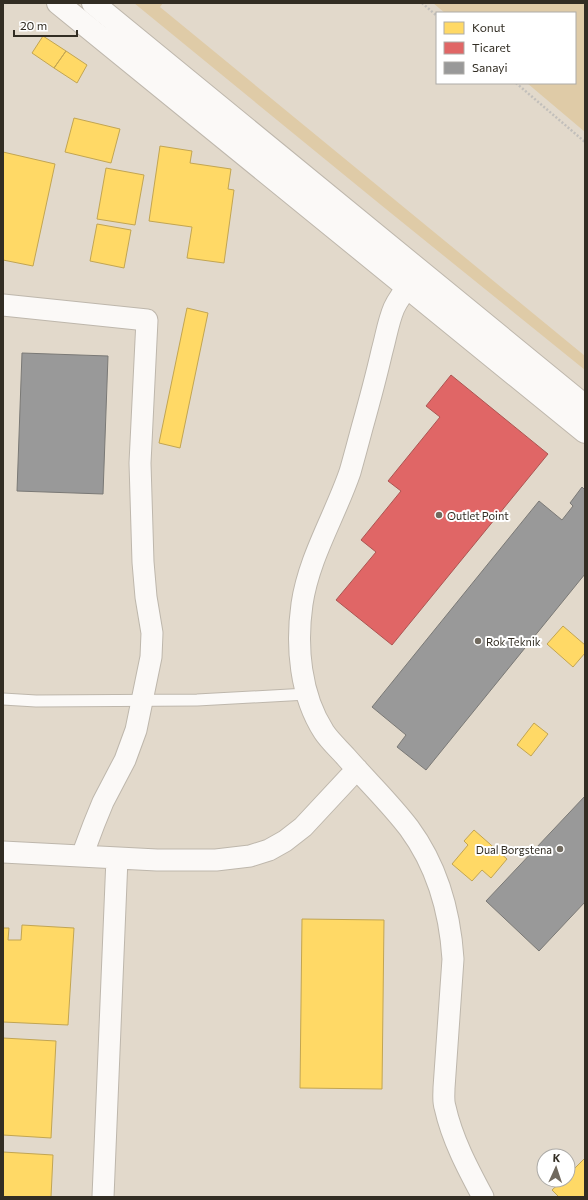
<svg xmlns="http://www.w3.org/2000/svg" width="588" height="1200" font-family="Commissioner,sans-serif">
	<rect width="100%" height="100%" fill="#e2d9cb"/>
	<path fill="#dfcba7" d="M 134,3 L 163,3 L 160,7 L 585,356 L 585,370 L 381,205 Z
		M 433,3 L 585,3 L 585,132 L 527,83 L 575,83 L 575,13 L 445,13 Z"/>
	<path fill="#ffd966" stroke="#c2a552" d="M 43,36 L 66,51 L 54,68 L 32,53 Z
		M 66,51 L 87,65 L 77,83 L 54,68 Z
		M 74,118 L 120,129 L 111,163 L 65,152 Z
		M 160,146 L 192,151 L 190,163 L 231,169 L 228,189 L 234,190 L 224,263 L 187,258 L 192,227 L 149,221 Z
		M 3,152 L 55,164 L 33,266 L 3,260 Z
		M 106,168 L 144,175 L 135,225 L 97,219 Z
		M 97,224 L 131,230 L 124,268 L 90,261 Z
		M 187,308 L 208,313 L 180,448 L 159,443 Z
		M 563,626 L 585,645 L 585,653 L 573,667 L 547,644 Z
		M 534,723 L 548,734 L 531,756 L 517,745 Z
		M 474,830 L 507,859 L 491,878 L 482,870 L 472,881 L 452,864 L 468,845 L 464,841 Z
		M 302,919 L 384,920 L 382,1089 L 300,1088 Z
		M 22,925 L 74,928 L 68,1025 L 3,1022 L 3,928 L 9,928 L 8,940 L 21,940 Z
		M 3,1038 L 56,1041 L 51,1138 L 3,1135 Z
		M 3,1152 L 53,1155 L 51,1197 L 3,1197 Z
		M 585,1158 L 585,1197 L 559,1197 L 552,1190 L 563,1180 L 568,1180 L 568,1175 Z"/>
	<path fill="#e06666" stroke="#ac5552" d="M 451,375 L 548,454 L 392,645 L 336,600 L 376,552 L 361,540 L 401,491 L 388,481 L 440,417 L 426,406 Z"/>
	<path fill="#999" stroke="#7a7976" d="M 22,353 L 108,356 L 103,494 L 17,491 Z
		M 582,487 L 585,490 L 585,574 L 426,770 L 397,747 L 406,735 L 372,707 L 539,501 L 562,520 L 573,506 L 570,503 Z
		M 585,796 L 585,902 L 539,951 L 486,901 Z"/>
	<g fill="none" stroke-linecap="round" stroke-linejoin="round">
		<g stroke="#beb7ac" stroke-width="13">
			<path id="lane" d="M 3,699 L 36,701 L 197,700 L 307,694"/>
		</g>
		<g stroke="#beb7ac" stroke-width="23">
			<path id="street" d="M 418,274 C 410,284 400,295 394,308 C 388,322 386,337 382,351 C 376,377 369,403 362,428 C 358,443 354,458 350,472 C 335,516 309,557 302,604 C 296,646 300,695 324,732 C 330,741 339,749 346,757 C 367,781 390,803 409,828 C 437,866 450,913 453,959 L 444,1088 C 444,1095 443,1101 445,1107 C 452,1139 468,1169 483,1197
				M 3,305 L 147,320 L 140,463 L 143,562 L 146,597 L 152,633 L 151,657 L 136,730 L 125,760 L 103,802 L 94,824 L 82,856
				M 3,852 L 157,860 L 216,860 L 250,856 L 269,850 L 285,841 L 303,827 L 357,769
				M 103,1197 L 117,858"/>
		</g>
		<g stroke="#beb7ac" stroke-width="24">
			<path id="secondary" d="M 58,3 L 585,432
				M 93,3 L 585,406"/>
		</g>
		<path stroke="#c2bfbb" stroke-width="2.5" stroke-dasharray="2 2" stroke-linecap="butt" d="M 422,3 L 437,16
			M 516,83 L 585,142"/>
		<use href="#lane" stroke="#fbf9f7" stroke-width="11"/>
		<use href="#street" stroke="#fbf9f7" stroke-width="21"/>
		<use href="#secondary" stroke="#fbf9f7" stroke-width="22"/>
	</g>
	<g fill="#70695e" stroke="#fff" stroke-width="1.5">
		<circle cx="439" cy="515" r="4"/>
		<circle cx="478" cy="641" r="4"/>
		<circle cx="560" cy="849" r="4"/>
	</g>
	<g text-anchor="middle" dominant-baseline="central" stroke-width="4" stroke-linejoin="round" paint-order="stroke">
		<g font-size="11" fill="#322d23" stroke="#fff" text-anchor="start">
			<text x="447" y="515">Outlet Point</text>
			<text x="486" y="641">Rok Teknik</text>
			<text x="552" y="849" text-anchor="end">Dual Borgstena</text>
		</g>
	</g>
	<rect width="588" height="1200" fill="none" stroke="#322d23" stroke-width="8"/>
	<rect x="436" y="12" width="140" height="72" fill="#ffffff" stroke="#adaba7"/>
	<rect x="444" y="22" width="20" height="12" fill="#ffd966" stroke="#adaba7"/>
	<text x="472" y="32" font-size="12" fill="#322d23">Konut</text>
	<rect x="444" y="42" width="20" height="12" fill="#e06666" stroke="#adaba7"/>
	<text x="472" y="52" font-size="12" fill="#322d23">Ticaret</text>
	<rect x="444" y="62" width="20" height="12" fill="#999999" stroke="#adaba7"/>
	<text x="472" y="72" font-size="12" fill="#322d23">Sanayi</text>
	<g transform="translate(556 1168) rotate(3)"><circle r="19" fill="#ffffff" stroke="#adaba7"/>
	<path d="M0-3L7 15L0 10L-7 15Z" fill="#70695e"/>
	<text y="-6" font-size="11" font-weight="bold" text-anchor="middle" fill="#322d23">K</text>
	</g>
	<path d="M14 30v6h63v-6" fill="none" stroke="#322d23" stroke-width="2"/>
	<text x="20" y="30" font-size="12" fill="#322d23" stroke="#ffffff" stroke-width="3" paint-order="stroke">20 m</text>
</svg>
